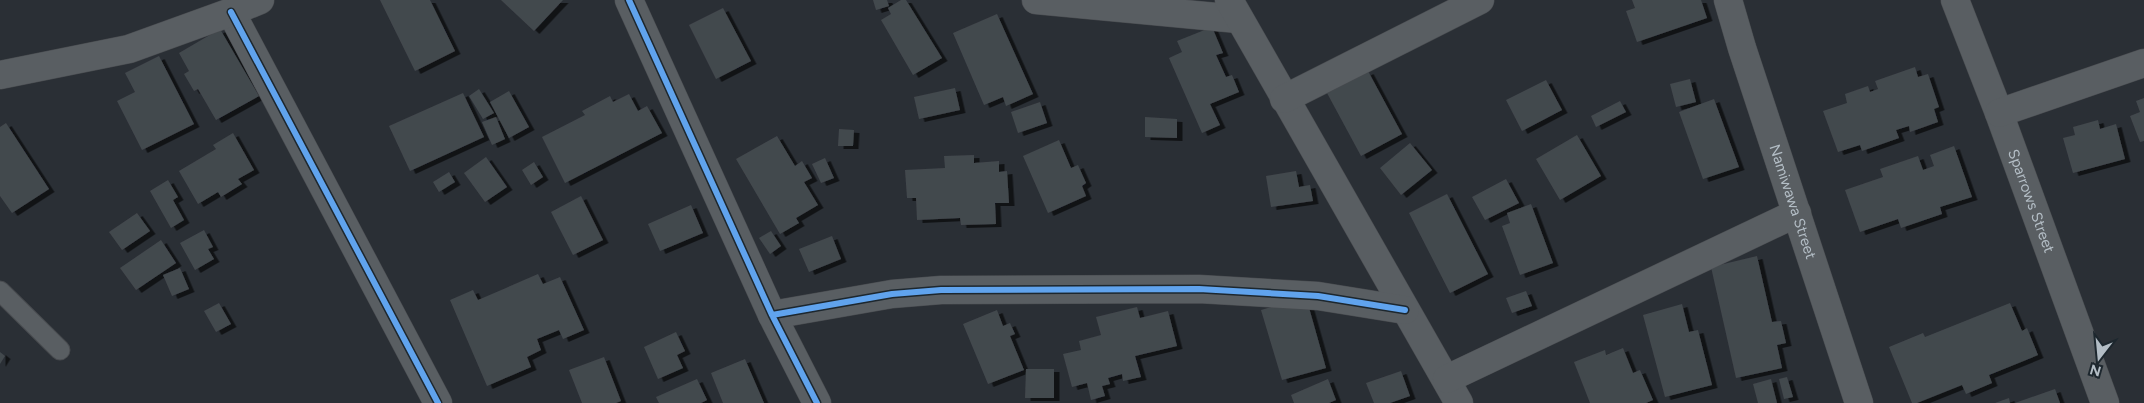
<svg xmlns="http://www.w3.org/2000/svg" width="2144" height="403" font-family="Figtree,sans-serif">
	<defs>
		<filter id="shadow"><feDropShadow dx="5.5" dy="3" stdDeviation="0" flood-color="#0009"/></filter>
	</defs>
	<rect width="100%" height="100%" fill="#2a2f35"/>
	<path fill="#43484d" filter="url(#shadow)" d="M 380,0 L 430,0 L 455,51 L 415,71 Z
		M 501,0 L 563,0 L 534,31 Z
		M 873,0 L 887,0 L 889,6 L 876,10 Z
		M 901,0 L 906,0 L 942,58 L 913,75 L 881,20 L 891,14 L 888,8 Z
		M 1632,0 L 1701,0 L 1707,18 L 1637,42 L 1626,11 L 1635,8 Z
		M 723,8 L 751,61 L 716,79 L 689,25 Z
		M 997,14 L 1033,94 L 1006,106 L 1003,97 L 984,105 L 953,33 Z
		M 1212,27 L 1223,53 L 1216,55 L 1226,77 L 1232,75 L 1239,92 L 1210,104 L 1220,125 L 1202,133 L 1169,58 L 1182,52 L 1177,41 Z
		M 220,29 L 259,96 L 216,120 L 198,89 L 194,91 L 184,74 L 189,71 L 179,53 Z
		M 159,56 L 194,124 L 142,150 L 117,101 L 135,92 L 125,73 Z
		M 1915,67 L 1918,77 L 1928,74 L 1939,107 L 1934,109 L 1938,122 L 1910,132 L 1909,126 L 1896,130 L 1899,138 L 1862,151 L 1860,145 L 1838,152 L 1823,111 L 1847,103 L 1845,94 L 1868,86 L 1870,92 L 1878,89 L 1875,81 Z
		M 1368,71 L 1402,134 L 1361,156 L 1327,93 Z
		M 1690,79 L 1696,102 L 1676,107 L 1670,84 Z
		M 1546,80 L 1562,110 L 1522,131 L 1506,100 Z
		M 955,88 L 960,110 L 919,119 L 914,97 Z
		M 479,89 L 494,113 L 483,119 L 469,96 Z
		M 509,91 L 529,127 L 509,138 L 490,102 Z
		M 463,93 L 484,137 L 410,171 L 389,126 Z
		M 629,94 L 638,111 L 647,106 L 662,133 L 565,183 L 542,137 L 585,115 L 582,111 L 610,96 L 613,102 Z
		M 2144,98 L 2144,141 L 2140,142 L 2130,116 L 2140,112 L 2136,101 Z
		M 1714,99 L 1739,167 L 1703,179 L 1679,112 Z
		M 1620,101 L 1626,112 L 1596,127 L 1591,116 Z
		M 1040,102 L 1047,123 L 1018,133 L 1011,112 Z
		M 496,117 L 505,139 L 492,145 L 482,122 Z
		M 1145,117 L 1177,119 L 1177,138 L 1145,137 Z
		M 2098,120 L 2100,129 L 2116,124 L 2125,159 L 2073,173 L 2063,138 L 2075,135 L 2073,127 Z
		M 6,123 L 49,189 L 12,213 L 0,196 L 0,127 Z
		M 839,129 L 854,130 L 853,146 L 838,146 Z
		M 233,133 L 254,170 L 238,179 L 242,184 L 221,197 L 218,192 L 198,204 L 179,171 L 216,149 L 213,145 Z
		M 1577,135 L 1601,176 L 1560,200 L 1536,159 Z
		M 777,136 L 795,166 L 802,161 L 812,178 L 804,182 L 818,205 L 796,218 L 799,223 L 780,234 L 736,159 Z
		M 1059,140 L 1071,168 L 1078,165 L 1086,183 L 1082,186 L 1086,196 L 1048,213 L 1023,156 Z
		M 1410,143 L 1432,170 L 1401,195 L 1380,168 Z
		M 1954,146 L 1972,197 L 1940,207 L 1942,214 L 1901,228 L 1898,219 L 1860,232 L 1845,190 L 1883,177 L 1880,169 L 1918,156 L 1923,170 L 1934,166 L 1930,155 Z
		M 974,155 L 974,163 L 999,161 L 999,172 L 1007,171 L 1009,203 L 995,203 L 996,224 L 961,225 L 960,218 L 917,220 L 916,198 L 907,198 L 905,170 L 945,168 L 944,156 Z
		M 486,157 L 507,187 L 485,202 L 464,173 Z
		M 825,158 L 834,178 L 821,183 L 812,164 Z
		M 534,162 L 543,177 L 531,185 L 522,170 Z
		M 1296,171 L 1299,187 L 1310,185 L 1313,201 L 1271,207 L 1266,176 Z
		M 449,172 L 455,182 L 439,192 L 433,182 Z
		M 1506,179 L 1519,203 L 1485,220 L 1472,197 Z
		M 168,180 L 178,197 L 173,200 L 184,220 L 171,228 L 150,191 Z
		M 1447,194 L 1488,274 L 1450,293 L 1409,213 Z
		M 581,196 L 603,240 L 573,255 L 551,212 Z
		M 1531,204 L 1553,263 L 1520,275 L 1502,226 L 1510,223 L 1507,213 Z
		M 691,205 L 703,233 L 660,251 L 648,224 Z
		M 137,213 L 150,231 L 122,250 L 109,232 Z
		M 204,230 L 213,247 L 208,249 L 214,259 L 195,270 L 180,243 Z
		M 771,231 L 781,246 L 770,254 L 759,238 Z
		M 832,236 L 841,259 L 809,272 L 799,249 Z
		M 161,240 L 176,263 L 136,290 L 120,268 Z
		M 1757,256 L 1772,322 L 1781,321 L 1786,343 L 1777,345 L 1782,368 L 1736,378 L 1711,267 Z
		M 180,268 L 189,289 L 172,296 L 163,275 Z
		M 538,274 L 543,284 L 560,277 L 584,330 L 563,339 L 559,330 L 537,339 L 541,350 L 527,357 L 531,367 L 487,386 L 450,300 L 473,290 L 478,300 Z
		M 1526,291 L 1532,306 L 1512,313 L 1506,298 Z
		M 1306,297 L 1326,368 L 1282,380 L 1261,310 Z
		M 219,303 L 231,324 L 216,332 L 204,311 Z
		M 2010,303 L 2022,331 L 2027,328 L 2038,355 L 1989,375 L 1992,383 L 1966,394 L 1962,385 L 1917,403 L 1912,403 L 1889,347 L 1923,333 L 1925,337 Z
		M 1682,304 L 1689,332 L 1698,330 L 1712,385 L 1665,397 L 1643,315 Z
		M 1137,307 L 1140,318 L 1168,311 L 1177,346 L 1135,356 L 1141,377 L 1123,381 L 1122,374 L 1108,378 L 1110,384 L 1102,386 L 1105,396 L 1091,400 L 1087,383 L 1072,387 L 1063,354 L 1081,350 L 1079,341 L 1101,335 L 1096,317 Z
		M 997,310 L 1003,326 L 1010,323 L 1015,334 L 1010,336 L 1024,370 L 988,384 L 963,324 Z
		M 676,332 L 685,351 L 677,355 L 683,368 L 658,379 L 644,347 Z
		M 1623,348 L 1633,373 L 1640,370 L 1653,400 L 1646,403 L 1590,403 L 1574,362 L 1605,350 L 1606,355 Z
		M 0,352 L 5,356 L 0,364 Z
		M 604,357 L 621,401 L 616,403 L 582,403 L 569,370 Z
		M 745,359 L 764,403 L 723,403 L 711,373 Z
		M 1026,369 L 1054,369 L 1054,398 L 1025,398 Z
		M 1401,371 L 1410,396 L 1390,403 L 1374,403 L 1366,383 Z
		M 1787,377 L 1793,397 L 1784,399 L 1779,379 Z
		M 697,379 L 707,400 L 701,403 L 659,403 L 656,397 Z
		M 1328,379 L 1336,400 L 1329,403 L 1294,403 L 1291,395 Z
		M 1771,379 L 1777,403 L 1758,403 L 1753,384 Z
		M 2055,389 L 2060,403 L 2015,403 Z
		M 2009,398 L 2010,403 L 1995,403 Z"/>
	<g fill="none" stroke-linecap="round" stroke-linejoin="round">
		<g stroke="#484b4f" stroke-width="21">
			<path id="service" d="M 0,291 L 60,350"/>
		</g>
		<g stroke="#484b4f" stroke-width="29">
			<g id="minor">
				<path d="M 629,0 L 772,315 L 817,403"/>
				<path d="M 1036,0 L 1238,19"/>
				<path d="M 1229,0 L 1459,403"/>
				<path id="s1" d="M 1728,0 L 1742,48 L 1859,403"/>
				<path id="s2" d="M 1955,0 L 1999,113 L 2105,403"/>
				<path d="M 231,12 L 438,403"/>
				<path d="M 0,75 L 129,49 L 231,12 L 260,0"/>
				<path d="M 1284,99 L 1480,0"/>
				<path d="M 1999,113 L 2144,63"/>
				<path d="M 772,315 L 892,294 L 941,290 L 1199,289 L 1318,296 L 1405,310"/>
				<path d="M 1447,379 L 1797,213"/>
			</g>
		</g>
		<use href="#service" stroke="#595e62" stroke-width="19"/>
		<use href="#minor" stroke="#595e62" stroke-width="28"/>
		<g stroke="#1d272e" stroke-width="9">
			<path id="cycleway" d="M 629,0 L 772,315 L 817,403
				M 231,12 L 438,403
				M 772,315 L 892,294 L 941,290 L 1199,289 L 1318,296 L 1405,310"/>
		</g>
		<use href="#cycleway" stroke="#60a3ed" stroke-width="6"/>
	</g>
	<g text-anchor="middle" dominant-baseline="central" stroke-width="4" stroke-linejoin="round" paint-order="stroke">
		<g font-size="15" fill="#b3bdc5" stroke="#1d272e">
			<text stroke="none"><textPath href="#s2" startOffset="215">Sparrows Street</textPath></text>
			<text stroke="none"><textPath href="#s1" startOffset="212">Namiwawa Street</textPath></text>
		</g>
	</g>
	<g transform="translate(2099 358) rotate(196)" stroke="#1d272e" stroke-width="4" paint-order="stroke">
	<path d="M0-4L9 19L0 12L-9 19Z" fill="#b3bdc5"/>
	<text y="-8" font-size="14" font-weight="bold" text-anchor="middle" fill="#b3bdc5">N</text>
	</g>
</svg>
